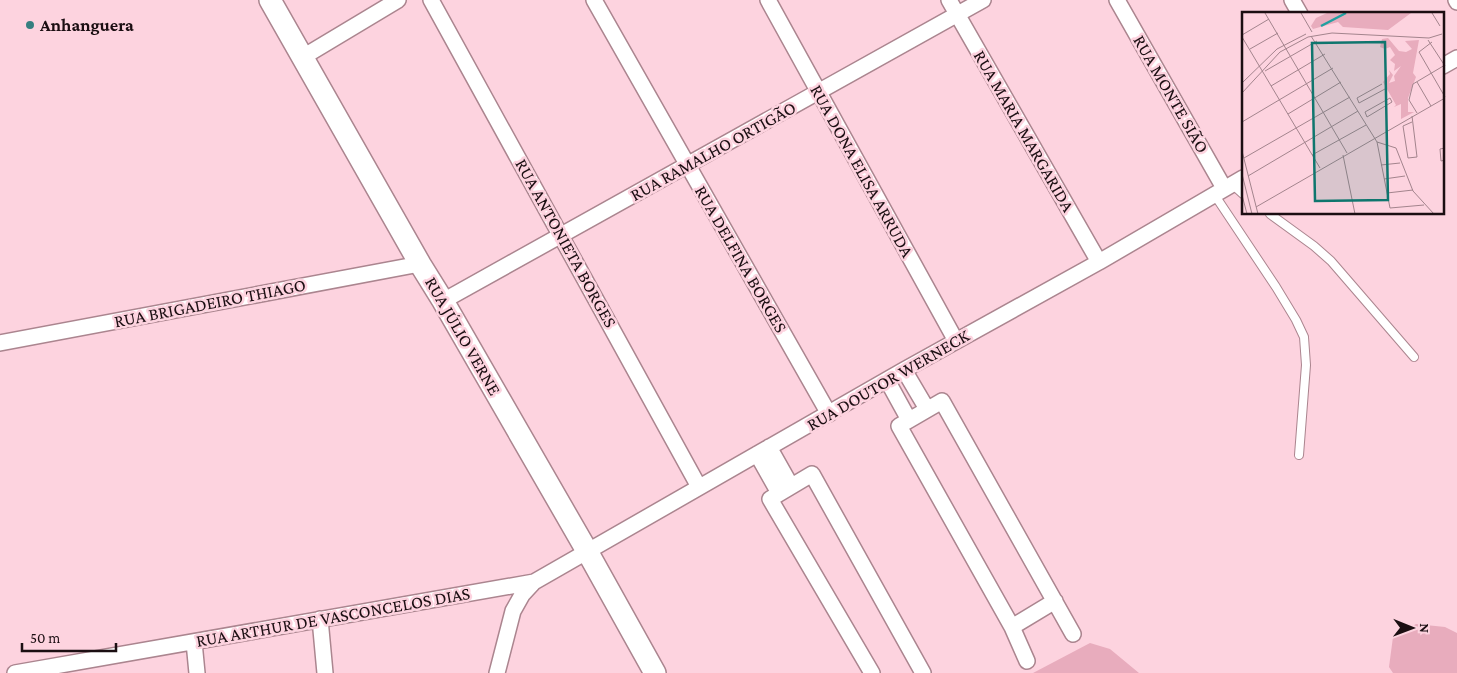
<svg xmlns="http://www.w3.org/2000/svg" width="1457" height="673" font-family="'Crimson Pro',serif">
	<rect width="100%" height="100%" fill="#fdd3df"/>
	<path fill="#e8acbd" d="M 1416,624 L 1445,627 L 1457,633 L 1457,673 L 1393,673 L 1389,667 L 1393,637 Z
		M 1090,643 L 1110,649 L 1139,673 L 1033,673 Z"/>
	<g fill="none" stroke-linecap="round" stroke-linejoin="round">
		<g stroke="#ab858f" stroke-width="10">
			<path id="lane" d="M 1232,184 L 1243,194
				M 1214,194 L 1276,287 L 1296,320 L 1304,337 L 1306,365 L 1299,455
				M 1270,214 L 1314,246 L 1331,261 L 1414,357"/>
		</g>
		<g stroke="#ab858f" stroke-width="18">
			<path id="street" d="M 431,0 L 699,487
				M 594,0 L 829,414
				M 768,0 L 956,341
				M 949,0 L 1099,262
				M 1117,0 L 1224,188
				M 1292,0 L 1300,14
				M 1456,0 L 1457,2
				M 303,57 L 398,0
				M 1443,66 L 1457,58
				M 443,301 L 983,0
				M 0,343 L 420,264
				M 904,370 L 927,409
				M 887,380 L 909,420
				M 769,447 L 791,486
				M 757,454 L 779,493
				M 320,619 L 325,673
				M 1012,627 L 1055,601
				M 194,642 L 197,673
				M 1027,661 L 1012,627 L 899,426 L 942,401 L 1073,634
				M 15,673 L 534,582
				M 497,673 L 513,611 L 522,595 L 534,582 L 904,370 L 1099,262 L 1243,178
				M 872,673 L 770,499 L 812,474 L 923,673"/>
		</g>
		<g stroke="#ab858f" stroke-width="24">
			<path id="secondary" d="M 270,0 L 420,264 L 443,301 L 587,551 L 655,673"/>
		</g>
		<use href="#lane" stroke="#fff" stroke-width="8"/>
		<use href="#street" stroke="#fff" stroke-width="15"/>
		<use href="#secondary" stroke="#fff" stroke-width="21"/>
	</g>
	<circle fill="#367f80" stroke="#fdd3df" stroke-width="2" cx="30" cy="25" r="5"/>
	<g text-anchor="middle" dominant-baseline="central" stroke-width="5" stroke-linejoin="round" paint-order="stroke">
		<g font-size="18" font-weight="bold" fill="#1b0e12" stroke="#fdd3df" text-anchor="start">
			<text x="40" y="25">Anhanguera</text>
		</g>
		<g font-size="18" fill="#1b0e12" stroke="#fdd3df">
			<text transform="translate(1171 94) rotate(60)">RUA MONTE SIÃO</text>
			<text transform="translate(1024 131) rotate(60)">RUA MARIA MARGARIDA</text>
			<text transform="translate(713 151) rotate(-29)">RUA RAMALHO ORTIGÃO</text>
			<text transform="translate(862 171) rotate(61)">RUA DONA ELISA ARRUDA</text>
			<text transform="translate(566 243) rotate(61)">RUA ANTONIETA BORGES</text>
			<text transform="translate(741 259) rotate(60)">RUA DELFINA BORGES</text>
			<text transform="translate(210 303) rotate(-11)">RUA BRIGADEIRO THIAGO</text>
			<text transform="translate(463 336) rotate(60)">RUA JÚLIO VERNE</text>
			<text transform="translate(888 380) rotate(-30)">RUA DOUTOR WERNECK</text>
			<text transform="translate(333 617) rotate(-10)">RUA ARTHUR DE VASCONCELOS DIAS</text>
		</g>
	</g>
	<g transform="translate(1242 12)">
		<rect width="202" height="202" fill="#fdd3df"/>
		<path d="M 85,1 L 169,1 L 146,18 L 101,15 L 96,10 L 71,17 L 69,14 L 74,6 ZM 146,26 L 157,39 L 164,40 L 170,37 L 163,29 L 177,28 L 171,61 L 174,65 L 166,86 L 166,100 L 172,100 L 159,107 L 159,92 L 152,95 L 154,93 L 141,70 L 148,62 L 147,58 L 151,63 L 147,71 L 153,69 L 152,64 L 159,54 L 152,59 L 153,52 L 148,48 L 153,43 L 148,35 L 143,37 L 138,35 L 140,27 Z" fill="#e8acbd"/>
		<path fill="none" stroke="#20a0a1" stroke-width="2.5" d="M 79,14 L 104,1"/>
		<path fill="none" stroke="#a3848d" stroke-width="1" d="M 23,1 L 105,141M 59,1 L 70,20M 190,1 L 198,14M 0,23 L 27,7M 69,24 L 135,130 L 148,196 L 182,193M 0,25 L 78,156M 186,28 L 203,54M 190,30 L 177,40 L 203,85M 8,37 L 36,21M 23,59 L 75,29M 175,70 L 189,94M 0,71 L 35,37 L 64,22M 140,72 L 115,86 L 117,91 L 143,77M 29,74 L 83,42M 0,81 L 38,40 L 66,25 L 90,21 L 187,26 L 200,22M 148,86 L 150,90 L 125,105 L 123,100 ZM 175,101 L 167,88 L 171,72 L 203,53M 46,102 L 99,70M 170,104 L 175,145 L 166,146 L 161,114 L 170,110M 0,110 L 91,56M 135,130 L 154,136 L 171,179 L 192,202M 203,136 L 198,137 L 199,149 L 203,148M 0,139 L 16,202M 70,143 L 124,113M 101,143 L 113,202M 2,146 L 108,85M 139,153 L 158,151M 0,162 L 10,202M 6,164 L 116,99M 142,167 L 163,164M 145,181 L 171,178M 0,183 L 5,202M 14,195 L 203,86"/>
		<path fill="#0f766e" fill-opacity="0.15" stroke="#0f766e" stroke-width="2.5" d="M 143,30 L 146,188 L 73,189 L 70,31 Z"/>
		<rect width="202" height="202" fill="none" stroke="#1b0e12" stroke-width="2.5"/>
	</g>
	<g transform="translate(1412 628) rotate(91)" stroke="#fdd3df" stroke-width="4" paint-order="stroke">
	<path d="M0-4L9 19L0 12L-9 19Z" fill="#1b0e12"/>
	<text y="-8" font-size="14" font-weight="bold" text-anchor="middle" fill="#1b0e12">N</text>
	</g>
	<path d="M22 643v8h94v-8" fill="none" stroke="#1b0e12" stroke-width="2.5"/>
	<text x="30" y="643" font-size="15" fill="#1b0e12" stroke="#fdd3df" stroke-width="4" paint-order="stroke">50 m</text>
</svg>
